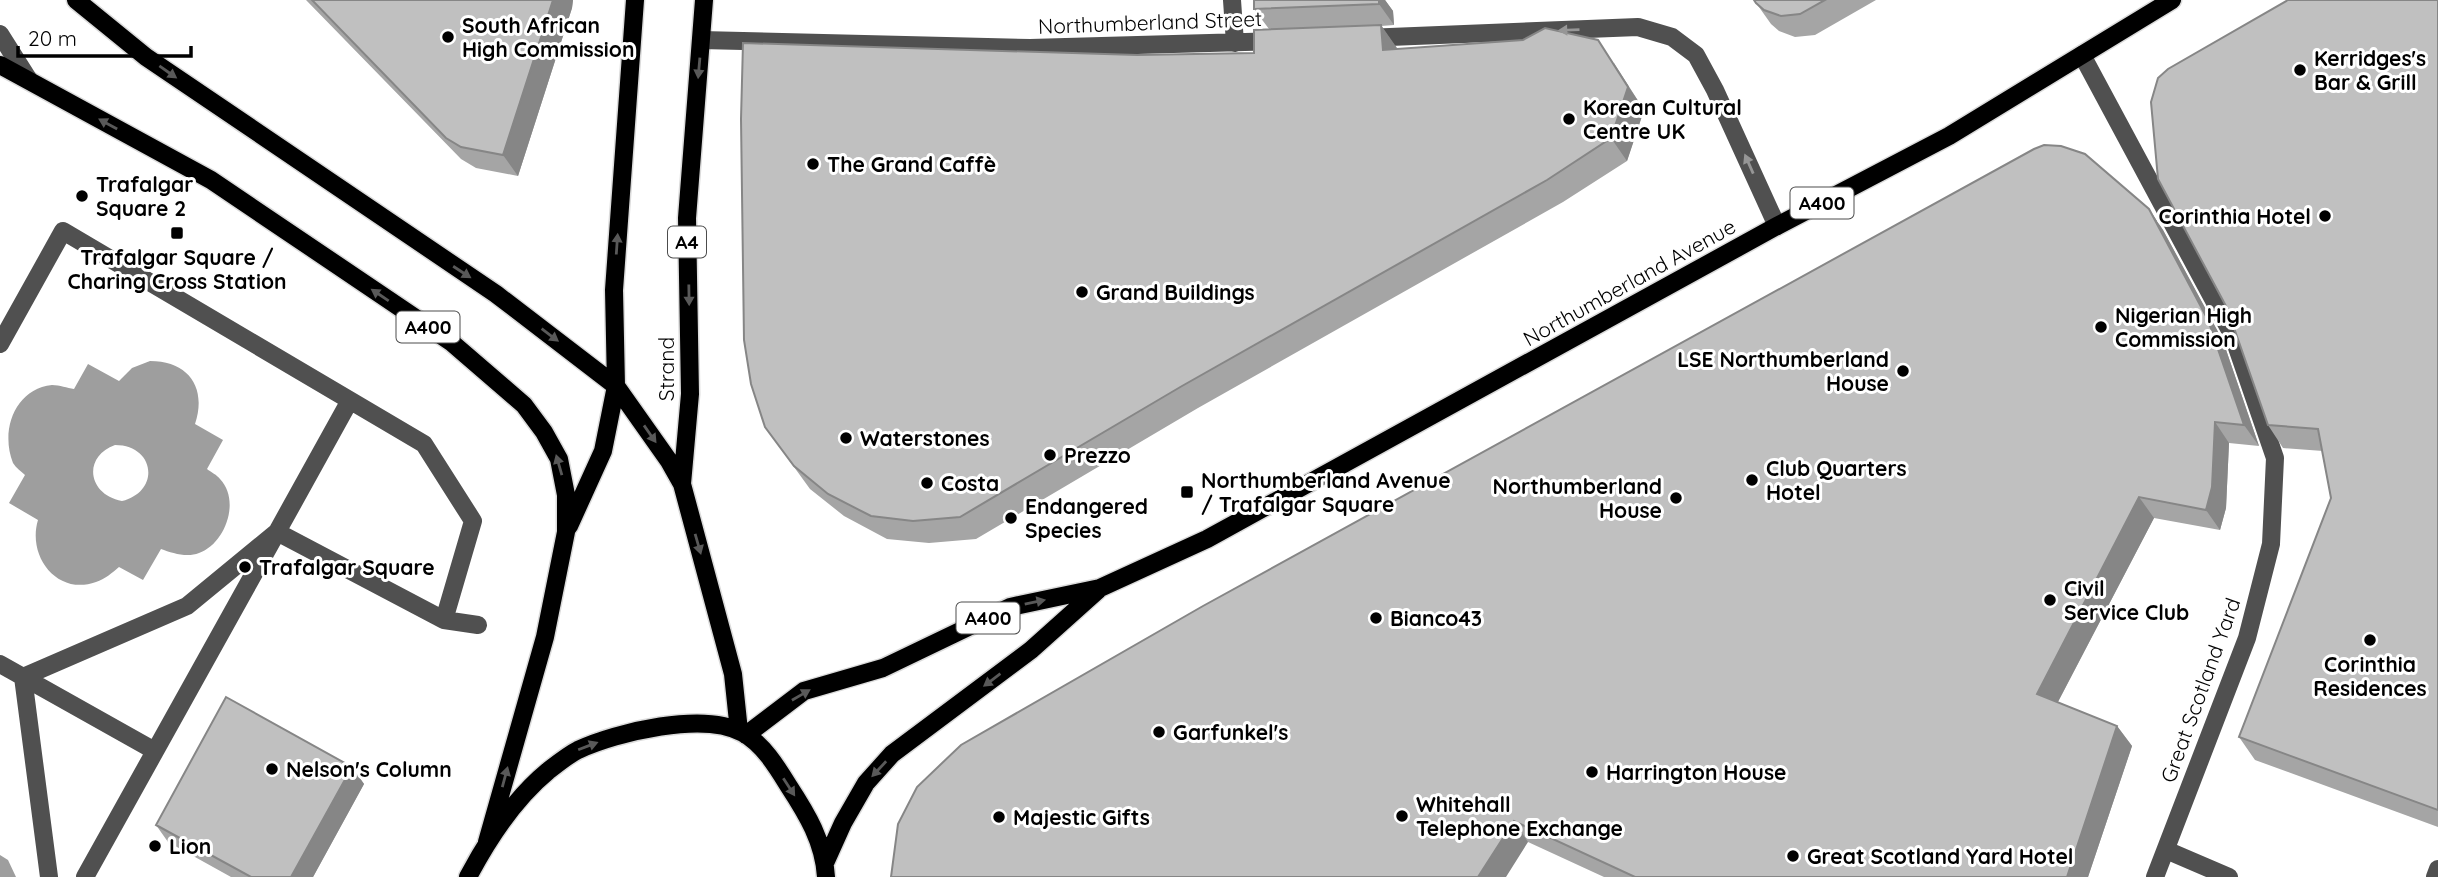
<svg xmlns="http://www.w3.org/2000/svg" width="2438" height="877" font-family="Quicksand,sans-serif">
	<rect width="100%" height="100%" fill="#fff"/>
	<path fill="#9e9e9e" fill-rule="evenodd" d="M 150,361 C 189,361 207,388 195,424 L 223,440 L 207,469 C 211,472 217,475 220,479 C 241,501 225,544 199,553 C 187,558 172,553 161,549 L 143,580 L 119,567 C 112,573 105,579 96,582 C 57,596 27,556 38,520 L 9,503 L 25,475 C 21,471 16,468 13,463 C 0,430 15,389 52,385 C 60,385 67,388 74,389 L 88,364 L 119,381 L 132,368 ZM 115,445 C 155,445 161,491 122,501 C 88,495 82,457 115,445 Z
		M 0,855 L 8,860 L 16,877 L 0,877 Z"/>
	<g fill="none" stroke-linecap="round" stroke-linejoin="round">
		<g stroke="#dbdbdb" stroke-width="21">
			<path id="major" d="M 76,0 L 146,57 L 496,294 L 616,386 L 669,461 L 682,484
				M 704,0 L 687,218 L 690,394 L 682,484 L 733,674 L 739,731
				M 0,65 L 211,180 L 451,342 L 524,405 L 544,432 L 559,459 L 566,495 L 566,532 L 545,637 L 487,842
				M 569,526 L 603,451 L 616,386 L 614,290 L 635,0
				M 746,735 L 804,691 L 883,668 L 1010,607 L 1100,588 L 1207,539 L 1777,226 L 1949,136 L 2172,0
				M 825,863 L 843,823 L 866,783 L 892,754 L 1031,650 L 1098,590
				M 468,877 C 488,839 514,799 548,771 C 557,764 568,755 578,750 C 617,732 704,711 743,733 C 763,744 777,767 788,785 C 807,814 824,842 826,877"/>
		</g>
		<path stroke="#505050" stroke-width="18" d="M 1232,0 L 1235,43
			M 0,34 L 29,80
			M 1365,38 L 1638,27 L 1672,37 L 1696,55 L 1715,90 L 1777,226
			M 701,40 L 1030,48 L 1277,41
			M 2082,55 L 2233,336 L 2275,458 L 2271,544 L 2247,638 L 2155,877
			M 0,344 L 63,231 L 424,444 L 473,521 L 444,620
			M 0,664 L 155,751
			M 23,677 L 187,606 L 277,532 L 349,402
			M 23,677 L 49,877
			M 2166,850 L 2229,877
			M 85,877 L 277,532 L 444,620 L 478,625
			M 2435,877 L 2438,869"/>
		<use href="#major" stroke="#000" stroke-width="18"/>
	</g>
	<path fill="#a5a5a5" d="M 306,0 L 573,0 L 572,8 L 518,176 L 476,168 L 461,159 Z
		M 1254,0 L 1385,0 L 1393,11 L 1394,25 L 1381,26 L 1397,49 L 1614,63 L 1644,110 L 1627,161 L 1563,202 L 1198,408 L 976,539 L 929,543 L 887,539 L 844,516 L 810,489 L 765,427 L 1137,55 L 1254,53 L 1269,29 L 1254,9 Z
		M 1754,0 L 1876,0 L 1815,35 L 1795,37 L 1779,31 L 1771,24 Z
		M 2438,0 L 2438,827 L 2255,760 L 2239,737 L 2331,498 L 2323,451 L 2283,448 L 2268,425 Z
		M 2149,209 L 2163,230 L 2223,341 L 2259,446 L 2229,443 L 2226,508 L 2220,530 L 2154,518 L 2058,702 L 2117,726 L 2132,746 L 2088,877 L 1604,877 L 1528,842 L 891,877 Z
		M 352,767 L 364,784 L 313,877 L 231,877 L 168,842 L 156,825 Z"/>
	<path fill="#868686" d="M 553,0 L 573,0 L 572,8 L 518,176 L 503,155 Z
		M 1379,0 L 1385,0 L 1393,11 L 1394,25 L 1379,4 Z
		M 1381,25 L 1397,48 L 1399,72 L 1383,50 Z
		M 1598,40 L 1644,110 L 1627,161 L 1611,138 Z
		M 2149,209 L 2163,230 L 2223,341 L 2259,446 L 2244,425 Z
		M 2215,422 L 2229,443 L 2226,508 L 2220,530 L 2206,510 Z
		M 2139,497 L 2154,518 L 2051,715 L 2037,694 Z
		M 2117,726 L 2132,746 L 2088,877 L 2067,877 Z
		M 352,767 L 364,784 L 313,877 L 291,877 Z
		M 1514,821 L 1528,842 L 1506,877 L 1478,877 Z"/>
	<path fill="#c0c0c0" stroke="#868686" stroke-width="2" d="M 312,0 L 553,0 L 503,155 L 461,147 L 446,138 Z
		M 1254,0 L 1379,0 L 1379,4 L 1254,9 Z
		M 1754,0 L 1825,0 L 1800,14 L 1781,16 L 1764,10 L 1756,3 Z
		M 2288,0 L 2438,0 L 2438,810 L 2239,737 L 2331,498 L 2318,429 L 2268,425 L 2227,308 L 2158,179 L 2151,102 L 2158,78 L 2168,69 Z
		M 1381,25 L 1383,50 L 1523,40 L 1545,28 L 1598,40 L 1628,87 L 1611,138 L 1547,180 L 1182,386 L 960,517 L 913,521 L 871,516 L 828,494 L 794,466 L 765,427 L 751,384 L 744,340 L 741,119 L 743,43 L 1137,55 L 1254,53 L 1254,30 Z
		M 2044,145 L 2061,146 L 2085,154 L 2149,209 L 2208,320 L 2244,425 L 2215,422 L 2212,487 L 2206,510 L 2139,497 L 2037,694 L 2117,726 L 2067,877 L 1635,877 L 1514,821 L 1478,877 L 891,877 L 898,824 L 917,787 L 961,745 L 1203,606 L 2034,149 Z
		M 226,697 L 352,767 L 291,877 L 251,877 L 156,825 Z"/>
	<defs><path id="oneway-solid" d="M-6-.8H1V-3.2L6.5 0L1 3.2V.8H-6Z" transform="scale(1.75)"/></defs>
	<g fill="#969696">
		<use href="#oneway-solid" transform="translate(1569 30) rotate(178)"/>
		<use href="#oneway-solid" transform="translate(1749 164) rotate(-114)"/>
	</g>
	<g fill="#595959">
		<use href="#oneway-solid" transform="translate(699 68) rotate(95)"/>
		<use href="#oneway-solid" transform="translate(168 72) rotate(35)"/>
		<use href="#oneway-solid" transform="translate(108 124) rotate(-151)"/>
		<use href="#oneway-solid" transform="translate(617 244) rotate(-86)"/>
		<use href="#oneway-solid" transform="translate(462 272) rotate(33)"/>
		<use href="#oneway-solid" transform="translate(380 295) rotate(-146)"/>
		<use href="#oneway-solid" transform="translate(689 295) rotate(89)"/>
		<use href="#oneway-solid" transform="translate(550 335) rotate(37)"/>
		<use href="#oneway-solid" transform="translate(650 434) rotate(55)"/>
		<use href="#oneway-solid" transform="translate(559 465) rotate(-106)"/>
		<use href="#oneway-solid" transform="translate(698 544) rotate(74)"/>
		<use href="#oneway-solid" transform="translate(1035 602) rotate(-12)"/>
		<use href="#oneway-solid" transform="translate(992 680) rotate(143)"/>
		<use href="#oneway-solid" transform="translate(801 695) rotate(-30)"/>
		<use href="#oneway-solid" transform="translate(588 746) rotate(-21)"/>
		<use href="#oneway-solid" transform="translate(879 769) rotate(133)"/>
		<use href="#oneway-solid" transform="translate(505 777) rotate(-75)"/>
		<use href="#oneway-solid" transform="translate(789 787) rotate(57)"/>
	</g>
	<g fill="#000" stroke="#fff" stroke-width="2.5">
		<circle cx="448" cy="37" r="7"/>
		<circle cx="2300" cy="70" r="7"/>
		<circle cx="1569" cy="119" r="7"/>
		<circle cx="813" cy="164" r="7"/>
		<circle cx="82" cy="196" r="7"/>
		<circle cx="2325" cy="216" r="7"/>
		<rect x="170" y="226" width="14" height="14" rx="3.5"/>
		<circle cx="1082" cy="292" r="7"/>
		<circle cx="2101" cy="327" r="7"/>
		<circle cx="1903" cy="371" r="7"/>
		<circle cx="846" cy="438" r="7"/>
		<circle cx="1050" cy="455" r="7"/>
		<circle cx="1752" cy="480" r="7"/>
		<circle cx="927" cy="483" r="7"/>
		<rect x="1180" y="485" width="14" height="14" rx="3.5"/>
		<circle cx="1676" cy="498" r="7"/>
		<circle cx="1011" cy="518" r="7"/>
		<circle cx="245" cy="567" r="7"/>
		<circle cx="2050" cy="600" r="7"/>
		<circle cx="1376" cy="618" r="7"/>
		<circle cx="2370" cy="640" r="7"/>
		<circle cx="1159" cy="732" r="7"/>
		<circle cx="272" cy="769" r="7"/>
		<circle cx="1592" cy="772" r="7"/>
		<circle cx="1402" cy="816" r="7"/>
		<circle cx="999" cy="817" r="7"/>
		<circle cx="155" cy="846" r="7"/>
		<circle cx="1793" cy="856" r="7"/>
	</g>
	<g text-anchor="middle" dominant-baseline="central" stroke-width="6" stroke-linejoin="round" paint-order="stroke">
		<g fill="#fff" stroke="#4c4c4c" stroke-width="2">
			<rect x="1790.5" y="187.5" width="63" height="31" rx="5"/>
			<rect x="668" y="226.5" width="38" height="31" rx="5"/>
			<rect x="396.5" y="311.5" width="63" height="31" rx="5"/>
			<rect x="956.5" y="602.5" width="63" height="31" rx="5"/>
		</g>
		<g font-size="19" font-weight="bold" fill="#000">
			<text x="1822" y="203">A400</text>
			<text x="687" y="242">A4</text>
			<text x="428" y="327">A400</text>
			<text x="988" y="618">A400</text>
		</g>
		<g font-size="21" fill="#000" stroke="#fff">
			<text transform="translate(1150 22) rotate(-2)">Northumberland Street</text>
			<text transform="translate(1629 282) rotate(-29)">Northumberland Avenue</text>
			<text transform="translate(666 369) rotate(-90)">Strand</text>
			<text transform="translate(2200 690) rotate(-70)">Great Scotland Yard</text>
		</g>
		<g font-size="21" font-weight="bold" fill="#000" stroke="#fff" text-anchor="start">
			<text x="462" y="25">South African<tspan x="462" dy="24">High Commission</tspan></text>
			<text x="2314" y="58">Kerridges's<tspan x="2314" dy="24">Bar &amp; Grill</tspan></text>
			<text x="1583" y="107">Korean Cultural<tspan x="1583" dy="24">Centre UK</tspan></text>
			<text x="827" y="164">The Grand Caffè</text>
			<text x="96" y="184">Trafalgar<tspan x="96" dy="24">Square 2</tspan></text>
			<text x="2311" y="216" text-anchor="end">Corinthia Hotel</text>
			<text x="177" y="257" text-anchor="middle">Trafalgar Square /<tspan x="177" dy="24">Charing Cross Station</tspan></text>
			<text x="1096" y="292">Grand Buildings</text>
			<text x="2115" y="315">Nigerian High<tspan x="2115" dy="24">Commission</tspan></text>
			<text x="1889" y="359" text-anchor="end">LSE Northumberland<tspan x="1889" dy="24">House</tspan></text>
			<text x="860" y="438">Waterstones</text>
			<text x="1064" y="455">Prezzo</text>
			<text x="1766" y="468">Club Quarters<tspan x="1766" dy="24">Hotel</tspan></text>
			<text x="1201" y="480">Northumberland Avenue<tspan x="1201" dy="24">/ Trafalgar Square</tspan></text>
			<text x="941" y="483">Costa</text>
			<text x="1662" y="486" text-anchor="end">Northumberland<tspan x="1662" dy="24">House</tspan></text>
			<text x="1025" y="506">Endangered<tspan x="1025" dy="24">Species</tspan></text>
			<text x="259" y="567">Trafalgar Square</text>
			<text x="2064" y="588">Civil<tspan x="2064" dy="24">Service Club</tspan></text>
			<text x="1390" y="618">Bianco43</text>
			<text x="2370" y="664" text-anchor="middle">Corinthia<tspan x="2370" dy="24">Residences</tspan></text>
			<text x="1173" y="732">Garfunkel's</text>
			<text x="286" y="769">Nelson's Column</text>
			<text x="1606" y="772">Harrington House</text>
			<text x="1416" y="804">Whitehall<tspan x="1416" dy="24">Telephone Exchange</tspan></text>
			<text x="1013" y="817">Majestic Gifts</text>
			<text x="169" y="846">Lion</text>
			<text x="1807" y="856">Great Scotland Yard Hotel</text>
		</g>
	</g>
	<path d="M18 46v10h173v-10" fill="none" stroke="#000000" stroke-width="3.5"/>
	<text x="28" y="46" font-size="21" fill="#000000" stroke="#ffffff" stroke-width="5" paint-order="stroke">20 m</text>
</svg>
